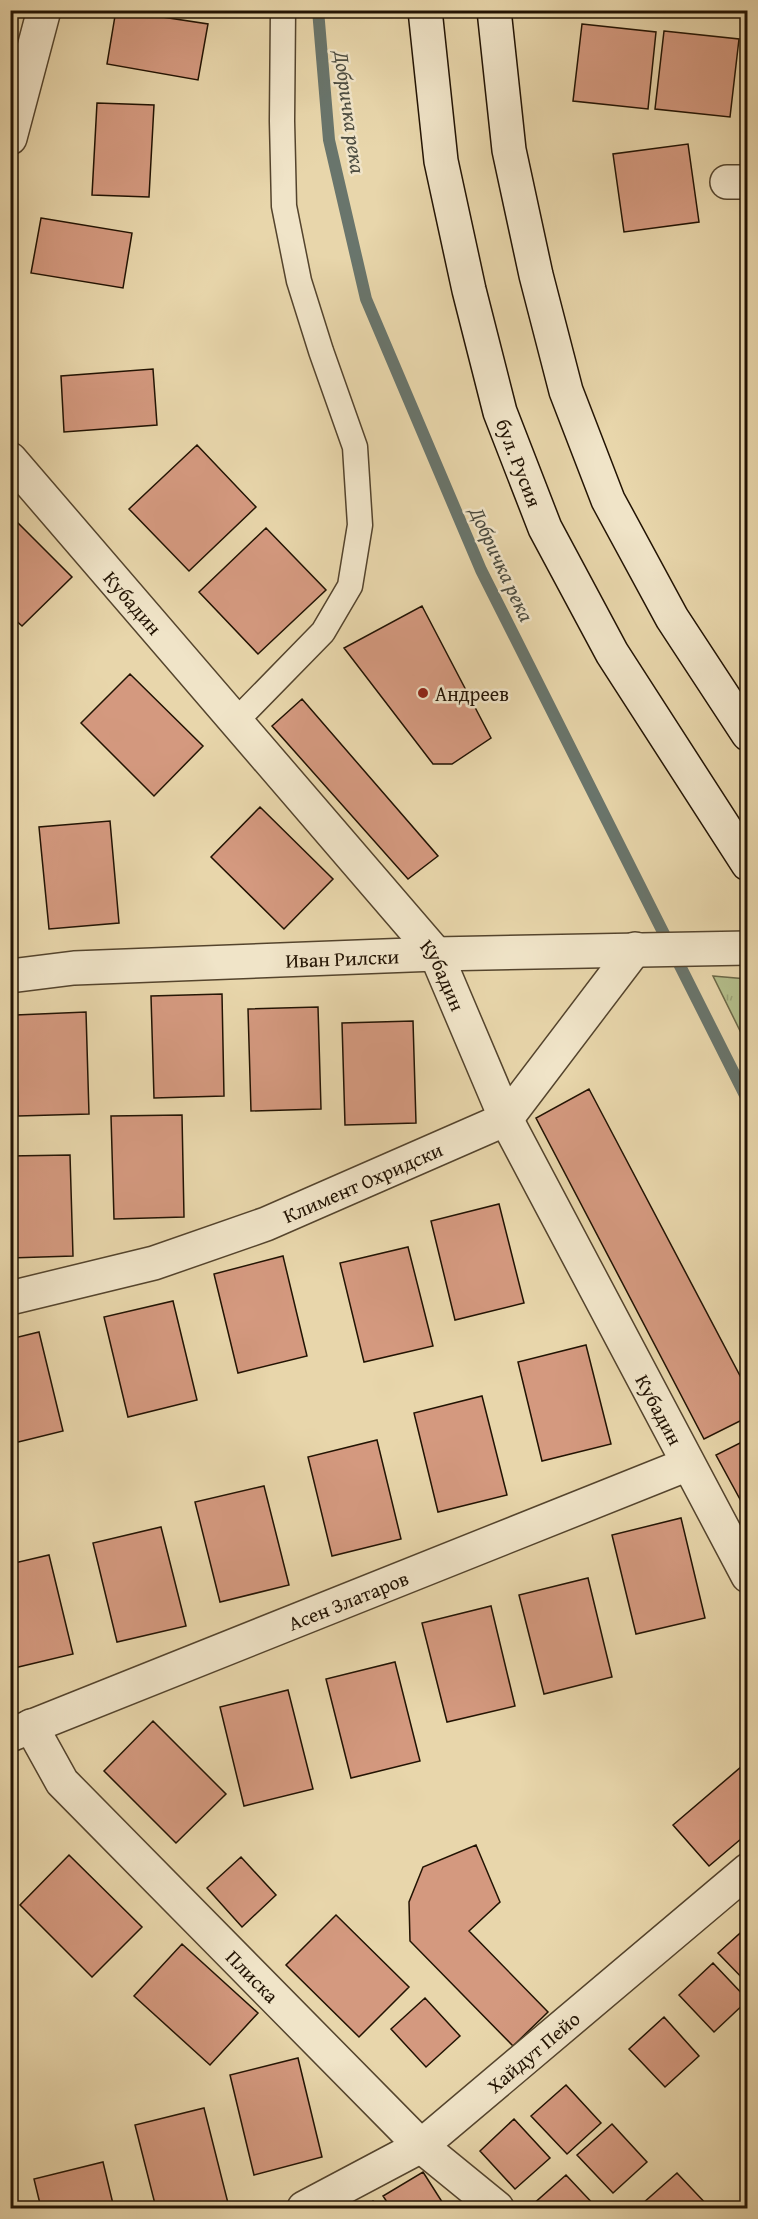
<svg xmlns="http://www.w3.org/2000/svg" width="758" height="2219" font-family="'Gentium Book Plus',serif">
	<defs>
		<pattern id="grass-tufts" width="24" height="20" patternUnits="userSpaceOnUse" patternTransform="scale(1.5)"><rect width="24" height="20" fill="#b4be8b"/><path d="M3 7l-1-3M5 7V3M7 7l1-3M15 17l-1-3M17 17v-4M19 17l1-3" fill="none" stroke="#9aa276"/></pattern>
	</defs>
	<rect width="100%" height="100%" fill="#e8d6ab"/>
	<filter id="stains"><feTurbulence type="fractalNoise" baseFrequency=".00333" numOctaves="4"/><feColorMatrix values="0 0 0 0 .2 0 0 0 0 .09 0 0 0 0 .02 0 0 0 .5 -.17"/></filter>
	<radialGradient id="worn" r=".72"><stop offset=".6" stop-color="#630" stop-opacity="0"/><stop offset="1" stop-color="#630" stop-opacity=".3"/></radialGradient>
	<path fill="url(#grass-tufts)" stroke="#6b6847" stroke-width="1.5" d="M 713,976 L 747,979 L 747,1046 L 747,1045 Z"/>
	<g fill="none" stroke-linecap="round" stroke-linejoin="round">
		<path stroke="#69756c" stroke-width="12" d="M 318,10 L 329,140 L 366,299 L 481,570 L 748,1101"/>
	</g>
	<path fill="#d4997f" stroke="#221303" stroke-width="1.5" d="M 116,10 L 208,24 L 198,80 L 107,64 Z
		M 582,24 L 656,32 L 648,109 L 573,101 Z
		M 664,31 L 739,39 L 730,117 L 655,109 Z
		M 97,103 L 154,105 L 149,197 L 92,195 Z
		M 688,144 L 699,222 L 624,232 L 613,154 Z
		M 41,218 L 132,233 L 123,288 L 31,273 Z
		M 153,369 L 157,425 L 64,432 L 61,376 Z
		M 197,445 L 256,507 L 189,571 L 129,509 Z
		M 10,515 L 72,577 L 22,626 L 10,615 Z
		M 266,528 L 326,590 L 258,654 L 199,592 Z
		M 422,606 L 491,738 L 452,764 L 433,764 L 344,648 Z
		M 130,674 L 203,746 L 154,796 L 81,723 Z
		M 302,699 L 438,856 L 408,879 L 272,726 Z
		M 260,807 L 333,879 L 284,929 L 211,857 Z
		M 110,821 L 119,923 L 49,929 L 39,827 Z
		M 222,994 L 224,1096 L 154,1098 L 151,996 Z
		M 318,1007 L 321,1109 L 251,1111 L 248,1009 Z
		M 86,1012 L 89,1114 L 18,1116 L 16,1015 Z
		M 413,1021 L 416,1123 L 345,1125 L 342,1023 Z
		M 589,1089 L 748,1391 L 748,1417 L 704,1439 L 536,1118 Z
		M 182,1115 L 184,1217 L 114,1219 L 111,1116 Z
		M 70,1155 L 73,1256 L 10,1258 L 10,1156 Z
		M 499,1204 L 524,1303 L 455,1320 L 431,1221 Z
		M 408,1247 L 433,1346 L 364,1362 L 340,1263 Z
		M 283,1256 L 307,1356 L 238,1373 L 214,1274 Z
		M 173,1301 L 197,1400 L 128,1417 L 104,1317 Z
		M 39,1332 L 63,1431 L 10,1444 L 10,1339 Z
		M 586,1345 L 611,1444 L 542,1461 L 518,1362 Z
		M 482,1396 L 507,1495 L 438,1512 L 414,1413 Z
		M 748,1439 L 748,1514 L 716,1455 Z
		M 377,1440 L 401,1539 L 332,1556 L 308,1457 Z
		M 264,1486 L 289,1585 L 220,1602 L 195,1502 Z
		M 681,1518 L 705,1618 L 636,1634 L 612,1535 Z
		M 161,1527 L 186,1626 L 117,1642 L 93,1543 Z
		M 49,1555 L 73,1654 L 10,1669 L 10,1564 Z
		M 588,1578 L 612,1677 L 544,1694 L 519,1595 Z
		M 491,1606 L 515,1706 L 447,1722 L 422,1623 Z
		M 395,1662 L 420,1761 L 351,1778 L 326,1679 Z
		M 288,1690 L 313,1789 L 244,1806 L 220,1707 Z
		M 153,1721 L 226,1794 L 176,1843 L 104,1771 Z
		M 748,1761 L 748,1833 L 709,1866 L 673,1825 Z
		M 476,1845 L 500,1902 L 469,1931 L 548,2012 L 513,2046 L 410,1941 L 409,1902 L 423,1867 Z
		M 69,1855 L 142,1927 L 92,1977 L 20,1905 Z
		M 241,1857 L 276,1895 L 242,1927 L 207,1888 Z
		M 336,1915 L 409,1987 L 359,2037 L 286,1965 Z
		M 748,1926 L 748,1984 L 718,1953 Z
		M 182,1944 L 258,2013 L 210,2065 L 134,1996 Z
		M 713,1963 L 748,2000 L 714,2032 L 679,1995 Z
		M 425,1998 L 460,2036 L 426,2067 L 391,2029 Z
		M 664,2017 L 699,2056 L 665,2087 L 629,2049 Z
		M 298,2058 L 322,2157 L 254,2175 L 230,2075 Z
		M 566,2085 L 601,2123 L 567,2154 L 531,2116 Z
		M 204,2108 L 229,2207 L 156,2208 L 135,2125 Z
		M 514,2119 L 550,2158 L 515,2189 L 480,2151 Z
		M 612,2124 L 647,2162 L 613,2193 L 577,2155 Z
		M 103,2162 L 114,2208 L 41,2208 L 34,2179 Z
		M 423,2172 L 446,2208 L 391,2208 L 383,2196 Z
		M 677,2173 L 710,2208 L 647,2208 L 642,2204 Z
		M 566,2175 L 597,2208 L 534,2208 L 531,2206 Z
		M 373,2201 L 378,2208 L 361,2208 Z"/>
	<g fill="none" stroke-linecap="round" stroke-linejoin="round">
		<g stroke="#54442d" stroke-width="27">
			<path id="service" d="M 236,721 L 323,632 L 350,586 L 360,525 L 355,447 L 321,351 L 299,281 L 284,206 L 282,121 L 283,10"/>
		</g>
		<g stroke="#54442d" stroke-width="36">
			<g id="minor">
				<path d="M 10,138 L 44,10"/>
				<path d="M 727,182 L 748,182"/>
				<path id="s1" d="M 10,459 L 436,954 L 506,1119 L 748,1576"/>
				<path id="s2" d="M 10,976 L 74,968 L 436,954 L 748,948"/>
				<path id="s3" d="M 10,1298 L 154,1263 L 266,1224 L 506,1119 L 635,949"/>
				<path id="s4" d="M 31,1726 L 62,1782 L 421,2146 L 497,2208"/>
				<path id="s5" d="M 10,1735 L 688,1464"/>
				<path id="s6" d="M 304,2208 L 421,2146 L 748,1870"/>
			</g>
		</g>
		<g stroke="#221303" stroke-width="36">
			<g id="secondary">
				<path id="s7" d="M 425,10 L 441,161 L 469,290 L 500,412 L 545,528 L 612,653 L 748,864"/>
				<path d="M 494,10 L 509,150 L 536,275 L 566,391 L 608,500 L 672,618 L 748,734"/>
			</g>
		</g>
		<use href="#service" stroke="#f0e4c8" stroke-width="24"/>
		<use href="#minor" stroke="#f0e4c8" stroke-width="33"/>
		<use href="#secondary" stroke="#f0e4c8" stroke-width="33"/>
	</g>
	<circle fill="#8f2418" stroke="#f0e4c8" stroke-width="2" cx="423" cy="693" r="6"/>
	<g text-anchor="middle" dominant-baseline="central" stroke-width="5" stroke-linejoin="round" paint-order="stroke">
		<g font-size="20" fill="#221303" stroke="#f0e4c8">
			<text stroke="none"><textPath href="#s7" startOffset="464">бул. Русия</textPath></text>
			<text stroke="none"><textPath href="#s1" startOffset="189">Кубадин</textPath></text>
			<text stroke="none"><textPath href="#s2" startOffset="333">Иван Рилски</textPath></text>
			<text stroke="none"><textPath href="#s1" startOffset="675">Кубадин</textPath></text>
			<text stroke="none"><textPath href="#s3" startOffset="372">Климент Охридски</textPath></text>
			<text stroke="none"><textPath href="#s1" startOffset="1161">Кубадин</textPath></text>
			<text stroke="none"><textPath href="#s5" startOffset="364">Асен Златаров</textPath></text>
			<text stroke="none"><textPath href="#s4" startOffset="336">Плиска</textPath></text>
			<text stroke="none"><textPath href="#s6" startOffset="279">Хайдут Пейо</textPath></text>
		</g>
		<g font-size="20" fill="#221303" stroke="#f0e4c8" text-anchor="start">
			<text x="435" y="693">Андреев</text>
		</g>
		<g font-size="21" font-style="italic" fill="#4c4c40" stroke="#f0e4c8">
			<text transform="translate(350 112) rotate(82)">Добричка река</text>
			<text transform="translate(502 564) rotate(65)">Добричка река</text>
		</g>
	</g>
	<rect width="758" height="2219" fill="none" stroke="#e8d6ab" stroke-width="36"/>
	<rect x="12" y="12" width="734" height="2195" fill="none" stroke="#221303" stroke-width="3"/>
	<rect x="18" y="18" width="722" height="2183" fill="none" stroke="#221303" stroke-width="1.5"/>
	<rect width="100%" height="100%" filter="url(#stains)"/>
	<rect width="100%" height="100%" fill="url(#worn)"/>
</svg>
